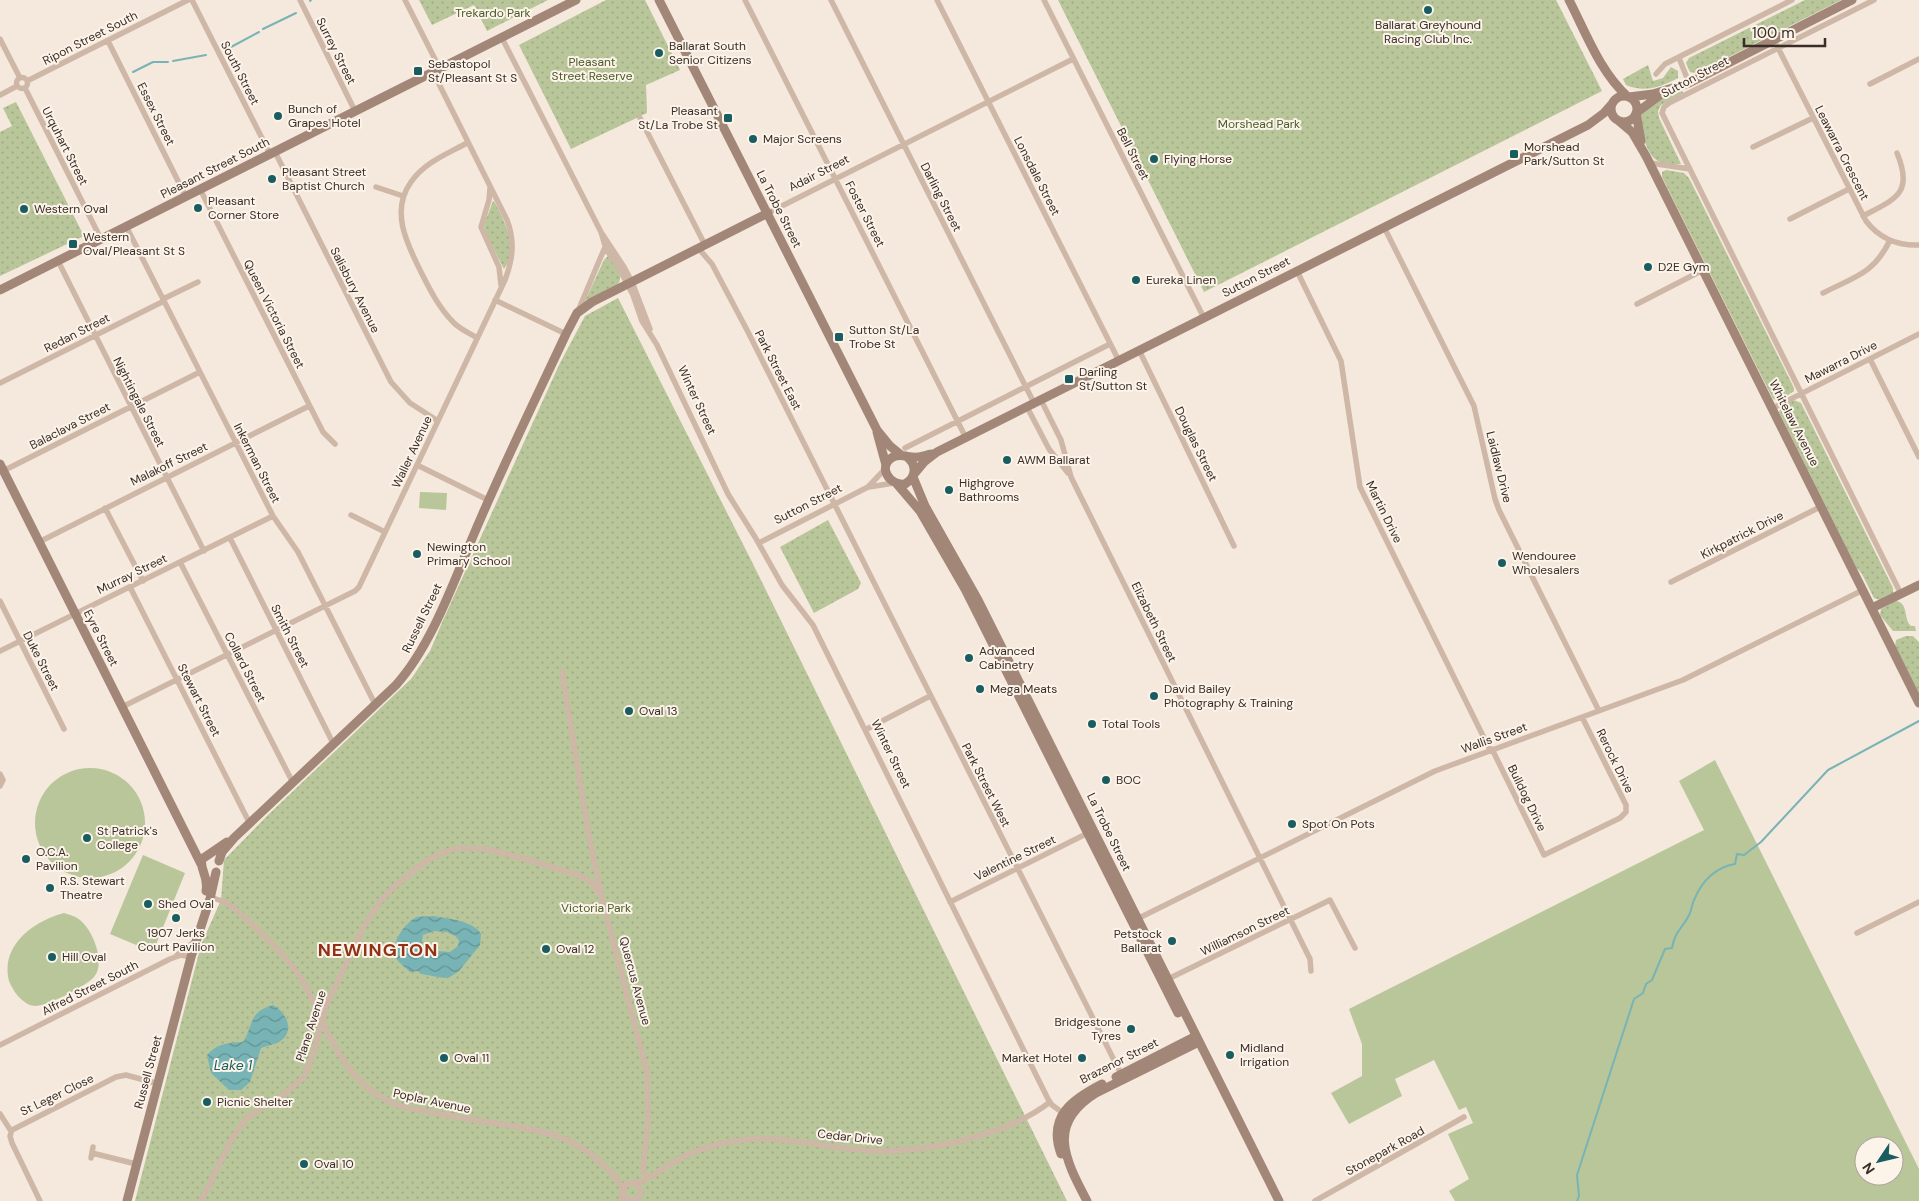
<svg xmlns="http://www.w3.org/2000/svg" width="1919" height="1201" font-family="'DM Sans',sans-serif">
	<defs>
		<pattern id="park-dots" width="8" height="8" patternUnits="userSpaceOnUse" patternTransform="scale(1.25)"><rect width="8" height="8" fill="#b8c69a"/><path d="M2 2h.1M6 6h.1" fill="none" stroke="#9faa85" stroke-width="1.8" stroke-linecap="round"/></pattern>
		<pattern id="water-waves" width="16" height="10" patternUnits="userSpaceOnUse" patternTransform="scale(1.25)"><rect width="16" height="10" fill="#78b4b5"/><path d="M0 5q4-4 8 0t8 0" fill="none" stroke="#639393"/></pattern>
	</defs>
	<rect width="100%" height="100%" fill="#f5e8dc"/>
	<path fill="#b8c69a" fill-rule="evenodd" d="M 420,492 L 447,493 L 446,510 L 419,508 Z
		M 1715,760 L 1919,1169 L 1919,1201 L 1455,1201 L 1449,1191 L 1469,1179 L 1448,1134 L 1473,1123 L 1466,1107 L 1459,1110 L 1434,1060 L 1395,1079 L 1402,1096 L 1349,1124 L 1331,1093 L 1362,1076 L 1362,1044 L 1349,1009 L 1704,830 L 1679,781 ZM 1864,1146 L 1894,1146 L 1894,1176 L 1864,1176 Z
		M35 823a55 55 0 1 1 110 0a55 55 0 1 1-110 0Z
		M 143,855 L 185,873 L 153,952 L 110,934 Z
		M 64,913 C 70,915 76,916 81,921 C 93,931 106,963 94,977 C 85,987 49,1005 36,1006 C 30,1006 26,1003 22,1000 C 16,995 12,988 9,981 C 0,945 34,921 64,913 Z"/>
	<path fill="url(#park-dots)" d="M 419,0 L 548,0 L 487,31 L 474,5 L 432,25 Z
		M 606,0 L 645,0 L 680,70 L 646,85 L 647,113 L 571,149 L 519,45 Z
		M 1058,0 L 1556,0 L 1602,91 L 1204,292 Z
		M 1805,0 L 1841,0 L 1697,73 L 1690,72 L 1686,63 L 1689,58 Z
		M 1648,65 L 1653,81 L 1663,78 L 1671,67 L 1678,71 L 1678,78 C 1661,87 1644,93 1626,85 L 1623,79 Z
		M 1682,91 L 1683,93 L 1661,105 L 1658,111 L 1659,118 L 1681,164 C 1673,164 1661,164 1655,159 C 1646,151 1634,118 1644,109 C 1653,100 1670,96 1682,91 Z
		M 16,102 L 84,236 L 0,276 L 0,132 L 12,126 L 3,108 Z
		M 1666,170 L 1684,173 L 1689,178 L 1794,388 L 1794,391 L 1779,401 L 1773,399 L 1662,177 L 1662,172 Z
		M 493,201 L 495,203 C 505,221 519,250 504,269 L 485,232 L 484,225 Z
		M 608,256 C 614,264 626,276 617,285 L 585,301 L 604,260 Z
		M 618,298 L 751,560 L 1067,1201 L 135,1201 L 201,945 L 221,900 L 224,860 L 268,815 L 411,679 L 430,651 L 444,618 L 559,365 L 585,316 Z
		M 1794,400 L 1801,403 L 1893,588 L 1893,594 L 1880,600 L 1874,598 L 1862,574 L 1856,567 L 1779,412 L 1782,406 Z
		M 828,520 L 861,583 L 858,589 L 814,613 L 780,547 Z
		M 1896,601 C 1909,603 1903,619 1911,626 L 1915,626 L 1916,631 L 1893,631 L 1880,615 L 1881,609 Z
		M 1906,636 L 1913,636 L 1919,642 L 1919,693 L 1895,646 L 1896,640 Z"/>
	<path fill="url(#water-waves)" fill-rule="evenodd" d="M 433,916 C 448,919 473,920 481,934 L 480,945 L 459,971 L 450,977 L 444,978 L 421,974 L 418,971 L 410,972 C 406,968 399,963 396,958 C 390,944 404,923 417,917 C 421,916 428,917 433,916 ZM 434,931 L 447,932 L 457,937 L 459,941 L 458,946 L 450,952 L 423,950 L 421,946 L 423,935 Z
		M 273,1005 C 288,1013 296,1034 277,1043 C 272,1045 266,1046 261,1048 L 250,1082 L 241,1090 L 229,1090 L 211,1073 L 207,1055 C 218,1043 228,1043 243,1042 C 254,1025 248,1012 273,1005 Z"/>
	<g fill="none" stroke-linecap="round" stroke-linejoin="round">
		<path stroke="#78b4b5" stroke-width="2" d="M 310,1 L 311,0
			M 263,29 L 296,13
			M 231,47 L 259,32
			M 173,61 L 206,55
			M 133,72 L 153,62 L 168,62
			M 1577,1201 L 1579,1196 L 1577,1175 L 1634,999 L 1643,993 L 1646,984 L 1652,980 L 1665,949 L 1672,948 C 1675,930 1684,927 1690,913 C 1692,908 1692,903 1695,898 C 1702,881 1716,867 1735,864 L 1737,854 L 1744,855 L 1761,842 L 1828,770 L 1919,721"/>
		<path stroke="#ceb7a6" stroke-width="5.5" d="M 192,0 L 270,154
			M 300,0 L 355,111
			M 405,0 L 440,69
			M 745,0 L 966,438
			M 831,0 L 1034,403
			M 937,0 L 1119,361
			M 1044,0 L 1204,318
			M 1874,0 L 1669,103 L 1664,107 L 1662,113 L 1901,594
			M 502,38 L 601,232 L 624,267 L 632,282 L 650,329
			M 0,39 L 20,78
			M 1774,40 L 1866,221 C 1879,238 1898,246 1919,245
			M 108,41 L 186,197
			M 1679,58 L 1689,83
			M 1656,74 L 1665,64 L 1792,0
			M16.5 83a5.5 5.5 0 1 1 11 0a5.5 5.5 0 1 1-11 0Z
			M 27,81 L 188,0
			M 1870,84 L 1919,59
			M 25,88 L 101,239
			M 0,95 L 17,86
			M 640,118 L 705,245
			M 467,143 C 447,154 425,162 411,182 C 390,211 407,244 421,272 C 430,290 439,308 454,323 C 460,329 469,333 477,338
			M 1753,147 L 1813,118
			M 275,152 L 391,382 L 410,403 L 438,421
			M 1650,163 L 1690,169
			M 376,187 L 403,196
			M 490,188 L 489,200 L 481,227 L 499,267 L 501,285
			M 200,189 L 323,432 L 335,444
			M 768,213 L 1073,59
			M 1863,216 C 1895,199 1914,194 1897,153
			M 1790,219 L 1849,189
			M 126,226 L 273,516 L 298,552 L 375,704
			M 1384,227 L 1474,406 L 1495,499 L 1499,510 L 1599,711
			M 601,232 L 606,249 L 619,268 L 633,295 L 642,321 L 657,345 L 728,494 L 755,537 L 782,585 L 813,625 L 1048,1099 L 1052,1105 L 1063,1113
			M 699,249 L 712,264 L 747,330 L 1121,1074
			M 58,261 L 204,551
			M 1297,271 L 1341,361 L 1360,487 L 1490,750
			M 1823,293 C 1854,277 1874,274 1890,240
			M 163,299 L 198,282
			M 495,300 L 566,334
			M 1637,304 L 1703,270
			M 578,311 L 605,247
			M 1139,350 L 1234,546
			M 1870,359 L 1919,457
			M 0,383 L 164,301
			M 1041,400 L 1061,440 L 1071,477 L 1310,959 L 1311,971
			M 1027,407 L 1049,449 L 1068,473
			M 1773,408 L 1919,334
			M 905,448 L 1110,344
			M 417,465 L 488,500
			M 3,471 L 200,372
			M 869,487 L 894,483
			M 105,508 L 143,581
			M 351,515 L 385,532
			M 230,538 L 333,743
			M 39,542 L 309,406
			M 759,543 L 868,487 L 885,469
			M 180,562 L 292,781
			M 1671,582 L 1822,506
			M 130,587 L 249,822
			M 0,601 L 64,729
			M 0,651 L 273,516
			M 562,672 L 589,836 L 602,899 L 647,1072 L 648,1121 L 643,1169 L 647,1179
			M 122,707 L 355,591 L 359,587 L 505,280 C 513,259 515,241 507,220 L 433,72
			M 865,730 L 930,696
			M 1492,749 L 1544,855 L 1620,818 L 1626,812 L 1626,805 L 1582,717
			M 0,774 L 3,780 L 0,786
			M 210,897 L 225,902 L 235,909 C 259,930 283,952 301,978 C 309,991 315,1005 321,1019 C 340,1060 362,1097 408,1108 C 435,1113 461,1118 488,1122 C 531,1129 568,1131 601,1163 C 610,1170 618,1179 623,1189
			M 950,902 L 1088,833
			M 1137,919 L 1435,771 L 1683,680 L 1863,590
			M 1857,933 L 1919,902
			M 177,955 L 194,942
			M 1168,979 L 1330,900 L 1355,948
			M 0,1045 L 170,959 L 181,955 L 191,957
			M 0,1114 L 11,1131
			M 92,1153 L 136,1164
			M 91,1158 L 93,1147
			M 634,1183 C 649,1180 661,1170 674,1162 C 694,1150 719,1143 742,1140 C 783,1135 822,1147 862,1150 C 918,1155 1005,1137 1050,1102
			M 40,1201 L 12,1143 L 10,1136 L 12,1130 L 116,1077 L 126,1075 L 159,1084
			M 201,1201 L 231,1140 L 245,1120 L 262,1107 L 284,1094 L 304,1077 L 314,1052 L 325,1008 L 364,926 L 381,900 L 397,884 L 426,861 L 442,853 L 457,848 L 486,849 L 529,860 L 581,876 L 592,883 L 602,899
			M 621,1201 C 623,1191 623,1179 637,1184 L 641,1191 L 639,1197 L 631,1200 L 625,1197 L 623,1192
			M 1315,1201 L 1464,1117"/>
		<path stroke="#a28677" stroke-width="9" d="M 659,0 L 877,430 L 890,446 L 901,455
			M 1569,0 C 1586,33 1600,72 1628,97
			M1611 109a13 13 0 1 1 26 0a13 13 0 1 1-26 0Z
			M 1629,97 L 1653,94 L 1689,83 L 1852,0
			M 1636,113 L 1641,141
			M 1636,113 L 1659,96
			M 1619,121 L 1632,132 L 1646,156 L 1919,703
			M 0,290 L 576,0
			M 877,432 L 886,465
			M 906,456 C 917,464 917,477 905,484 C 889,486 877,466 893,457 C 900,453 906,457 912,457 C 919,458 925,455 932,454
			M 0,464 L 201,864
			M 914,474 L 924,462 L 937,452 L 1588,125 L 1604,113 L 1612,104
			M 913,477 L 925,506 L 978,600 L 1279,1201
			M 897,484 L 920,511 L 965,589 L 1178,1013
			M 1872,608 L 1919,585
			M 219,861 L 222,852 L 234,838 L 396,685 C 434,643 457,572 480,520 C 507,457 537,396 566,334 L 577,313 L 592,302 L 768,213
			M 206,891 C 209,875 199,870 202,859 L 227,842
			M 1116,1077 L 1196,1036
			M 1061,1154 C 1047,1116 1073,1099 1102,1084
			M 127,1201 L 191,957 L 210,899 L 216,872
			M 1087,1201 C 1065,1159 1046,1124 1096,1093 L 1199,1042"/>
	</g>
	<g fill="#195d60" stroke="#fcf3e9" stroke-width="2">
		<circle cx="1428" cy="10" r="5"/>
		<circle cx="659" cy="53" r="5"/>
		<rect x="413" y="66" width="10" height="10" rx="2.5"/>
		<circle cx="278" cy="116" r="5"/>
		<rect x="723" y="113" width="10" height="10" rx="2.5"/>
		<circle cx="753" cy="139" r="5"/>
		<rect x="1509" y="149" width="10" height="10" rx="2.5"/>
		<circle cx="1154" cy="159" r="5"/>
		<circle cx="272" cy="179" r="5"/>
		<circle cx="198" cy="208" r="5"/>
		<circle cx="24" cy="209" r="5"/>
		<rect x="68" y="239" width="10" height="10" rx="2.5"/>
		<circle cx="1648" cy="267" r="5"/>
		<circle cx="1136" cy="280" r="5"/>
		<rect x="834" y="332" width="10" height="10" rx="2.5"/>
		<rect x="1064" y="374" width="10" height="10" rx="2.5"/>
		<circle cx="1007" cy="460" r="5"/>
		<circle cx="949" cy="490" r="5"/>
		<circle cx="417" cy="554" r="5"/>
		<circle cx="1502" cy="563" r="5"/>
		<circle cx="969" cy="658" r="5"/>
		<circle cx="980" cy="689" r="5"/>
		<circle cx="1154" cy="696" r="5"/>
		<circle cx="629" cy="711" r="5"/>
		<circle cx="1092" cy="724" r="5"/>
		<circle cx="1106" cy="780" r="5"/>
		<circle cx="1292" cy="824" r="5"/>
		<circle cx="87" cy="838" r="5"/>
		<circle cx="26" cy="859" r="5"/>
		<circle cx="50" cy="888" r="5"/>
		<circle cx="148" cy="904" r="5"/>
		<circle cx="176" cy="918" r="5"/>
		<circle cx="1172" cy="941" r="5"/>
		<circle cx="546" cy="949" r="5"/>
		<circle cx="52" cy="957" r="5"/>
		<circle cx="1131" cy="1029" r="5"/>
		<circle cx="1230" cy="1055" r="5"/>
		<circle cx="444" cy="1058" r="5"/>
		<circle cx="1082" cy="1058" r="5"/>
		<circle cx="207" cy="1102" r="5"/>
		<circle cx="304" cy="1164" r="5"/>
	</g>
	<g text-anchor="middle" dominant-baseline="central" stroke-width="4" stroke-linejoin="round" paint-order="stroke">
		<g font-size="12" fill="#4a5b29" stroke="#fcf3e9">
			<text x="493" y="13">Trekardo Park</text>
			<text x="592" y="62">Pleasant<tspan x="592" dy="14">Street Reserve</tspan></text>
			<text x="1259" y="124">Morshead Park</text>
			<text x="596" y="908">Victoria Park</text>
		</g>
		<g font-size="12" fill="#3a2d28" stroke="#fcf3e9" text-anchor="start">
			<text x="1428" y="25" text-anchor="middle">Ballarat Greyhound<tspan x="1428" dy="14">Racing Club Inc.</tspan></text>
			<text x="669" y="46">Ballarat South<tspan x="669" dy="14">Senior Citizens</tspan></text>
			<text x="428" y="64">Sebastopol<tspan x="428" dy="14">St/Pleasant St S</tspan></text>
			<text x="288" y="109">Bunch of<tspan x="288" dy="14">Grapes Hotel</tspan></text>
			<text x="718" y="111" text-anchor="end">Pleasant<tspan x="718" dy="14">St/La Trobe St</tspan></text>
			<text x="763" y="139">Major Screens</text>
			<text x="1524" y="147">Morshead<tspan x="1524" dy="14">Park/Sutton St</tspan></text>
			<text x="1164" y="159">Flying Horse</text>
			<text x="282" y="172">Pleasant Street<tspan x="282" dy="14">Baptist Church</tspan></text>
			<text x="208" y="201">Pleasant<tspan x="208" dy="14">Corner Store</tspan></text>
			<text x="34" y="209">Western Oval</text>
			<text x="83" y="237">Western<tspan x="83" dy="14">Oval/Pleasant St S</tspan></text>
			<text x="1658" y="267">D2E Gym</text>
			<text x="1146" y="280">Eureka Linen</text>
			<text x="849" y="330">Sutton St/La<tspan x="849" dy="14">Trobe St</tspan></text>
			<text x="1079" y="372">Darling<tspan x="1079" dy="14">St/Sutton St</tspan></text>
			<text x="1017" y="460">AWM Ballarat</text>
			<text x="959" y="483">Highgrove<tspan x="959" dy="14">Bathrooms</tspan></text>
			<text x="427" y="547">Newington<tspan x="427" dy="14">Primary School</tspan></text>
			<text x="1512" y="556">Wendouree<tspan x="1512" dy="14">Wholesalers</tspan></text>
			<text x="979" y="651">Advanced<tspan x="979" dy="14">Cabinetry</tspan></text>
			<text x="990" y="689">Mega Meats</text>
			<text x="1164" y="689">David Bailey<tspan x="1164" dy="14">Photography &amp; Training</tspan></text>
			<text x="639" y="711">Oval 13</text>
			<text x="1102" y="724">Total Tools</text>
			<text x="1116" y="780">BOC</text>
			<text x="1302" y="824">Spot On Pots</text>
			<text x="97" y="831">St Patrick's<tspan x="97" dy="14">College</tspan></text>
			<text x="36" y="852">O.C.A.<tspan x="36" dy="14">Pavilion</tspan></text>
			<text x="60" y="881">R.S. Stewart<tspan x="60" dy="14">Theatre</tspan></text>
			<text x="158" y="904">Shed Oval</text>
			<text x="176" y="933" text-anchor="middle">1907 Jerks<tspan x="176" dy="14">Court Pavilion</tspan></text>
			<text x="1162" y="934" text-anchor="end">Petstock<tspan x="1162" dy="14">Ballarat</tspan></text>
			<text x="556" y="949">Oval 12</text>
			<text x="62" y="957">Hill Oval</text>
			<text x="1121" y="1022" text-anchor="end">Bridgestone<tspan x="1121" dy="14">Tyres</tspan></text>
			<text x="1240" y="1048">Midland<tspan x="1240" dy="14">Irrigation</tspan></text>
			<text x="454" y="1058">Oval 11</text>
			<text x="1072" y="1058" text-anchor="end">Market Hotel</text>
			<text x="217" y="1102">Picnic Shelter</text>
			<text x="314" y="1164">Oval 10</text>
		</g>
		<g font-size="12" fill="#3a2d28" stroke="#fcf3e9">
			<text transform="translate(90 38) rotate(-27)">Ripon Street South</text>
			<text transform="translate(336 51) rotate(63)">Surrey Street</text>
			<text transform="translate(240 73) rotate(63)">South Street</text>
			<text transform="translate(1695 77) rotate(-28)">Sutton Street</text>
			<text transform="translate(156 114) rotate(63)">Essex Street</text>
			<text transform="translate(65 146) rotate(63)">Urquhart Street</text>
			<text transform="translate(1842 153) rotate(63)">Leawarra Crescent</text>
			<text transform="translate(1133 154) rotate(63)">Bell Street</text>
			<text transform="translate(215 168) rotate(-27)">Pleasant Street South</text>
			<text transform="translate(819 173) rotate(-27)">Adair Street</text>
			<text transform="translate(1037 176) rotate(63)">Lonsdale Street</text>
			<text transform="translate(941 197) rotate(63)">Darling Street</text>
			<text transform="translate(779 209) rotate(63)">La Trobe Street</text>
			<text transform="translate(865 214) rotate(63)">Foster Street</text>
			<text transform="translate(1256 277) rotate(-27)">Sutton Street</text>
			<text transform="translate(355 290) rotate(63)">Salisbury Avenue</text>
			<text transform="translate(274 314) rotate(63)">Queen Victoria Street</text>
			<text transform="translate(77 333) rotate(-27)">Redan Street</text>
			<text transform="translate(1841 362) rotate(-27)">Mawarra Drive</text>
			<text transform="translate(778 370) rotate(63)">Park Street East</text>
			<text transform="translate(697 400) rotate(65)">Winter Street</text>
			<text transform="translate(139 402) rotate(63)">Nightingale Street</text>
			<text transform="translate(1794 423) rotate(63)">Whitelaw Avenue</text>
			<text transform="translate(70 426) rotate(-27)">Balaclava Street</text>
			<text transform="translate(1196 444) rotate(64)">Douglas Street</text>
			<text transform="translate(412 452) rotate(-65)">Waller Avenue</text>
			<text transform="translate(257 463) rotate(63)">Inkerman Street</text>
			<text transform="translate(169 464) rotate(-26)">Malakoff Street</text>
			<text transform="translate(1499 467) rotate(76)">Laidlaw Drive</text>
			<text transform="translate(808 504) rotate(-27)">Sutton Street</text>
			<text transform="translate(1384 512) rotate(64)">Martin Drive</text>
			<text transform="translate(1742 535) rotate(-27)">Kirkpatrick Drive</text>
			<text transform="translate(132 574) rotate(-26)">Murray Street</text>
			<text transform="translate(422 618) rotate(-64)">Russell Street</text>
			<text transform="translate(1154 622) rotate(64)">Elizabeth Street</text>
			<text transform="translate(290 636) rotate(63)">Smith Street</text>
			<text transform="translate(101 638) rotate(63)">Eyre Street</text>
			<text transform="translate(41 661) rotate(63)">Duke Street</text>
			<text transform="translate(245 667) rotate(63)">Collard Street</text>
			<text transform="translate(199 700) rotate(63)">Stewart Street</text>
			<text transform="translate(1494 738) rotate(-20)">Wallis Street</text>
			<text transform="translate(891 754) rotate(64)">Winter Street</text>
			<text transform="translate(1615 761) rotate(64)">Rerock Drive</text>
			<text transform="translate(986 785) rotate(63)">Park Street West</text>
			<text transform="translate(1527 798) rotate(64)">Bulldog Drive</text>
			<text transform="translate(1109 832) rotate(64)">La Trobe Street</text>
			<text transform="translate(1015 858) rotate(-26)">Valentine Street</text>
			<text transform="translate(1245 931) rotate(-26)">Williamson Street</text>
			<text transform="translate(635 981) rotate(75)">Quercus Avenue</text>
			<text transform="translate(90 988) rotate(-27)">Alfred Street South</text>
			<text transform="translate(311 1026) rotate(-72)">Plane Avenue</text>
			<text transform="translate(1119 1061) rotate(-27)">Brazenor Street</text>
			<text transform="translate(148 1072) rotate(-75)">Russell Street</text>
			<text transform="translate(57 1095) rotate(-26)">St Leger Close</text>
			<text transform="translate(432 1101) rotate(12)">Poplar Avenue</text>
			<text transform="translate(850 1137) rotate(6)">Cedar Drive</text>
			<text transform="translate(1385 1151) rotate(-29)">Stonepark Road</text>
		</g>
		<g font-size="14" font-style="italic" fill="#195d60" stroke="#fcf3e9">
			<text x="233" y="1065">Lake 1</text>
		</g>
		<g font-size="18" font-weight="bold" letter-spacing="1" fill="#913218" stroke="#fcf3e9">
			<text x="378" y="950">NEWINGTON</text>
		</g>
	</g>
	<g transform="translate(1879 1161) rotate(235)"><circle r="24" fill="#fcf3e9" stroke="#aea49c"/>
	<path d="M0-4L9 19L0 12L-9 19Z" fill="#195d60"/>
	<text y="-8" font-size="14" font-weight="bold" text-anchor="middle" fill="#3a2d28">N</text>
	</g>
	<path d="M1744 38v8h81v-8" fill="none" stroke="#3a2d28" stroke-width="2.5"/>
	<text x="1752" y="38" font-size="15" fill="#3a2d28" stroke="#fcf3e9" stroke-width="4" paint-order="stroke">100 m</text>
</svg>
